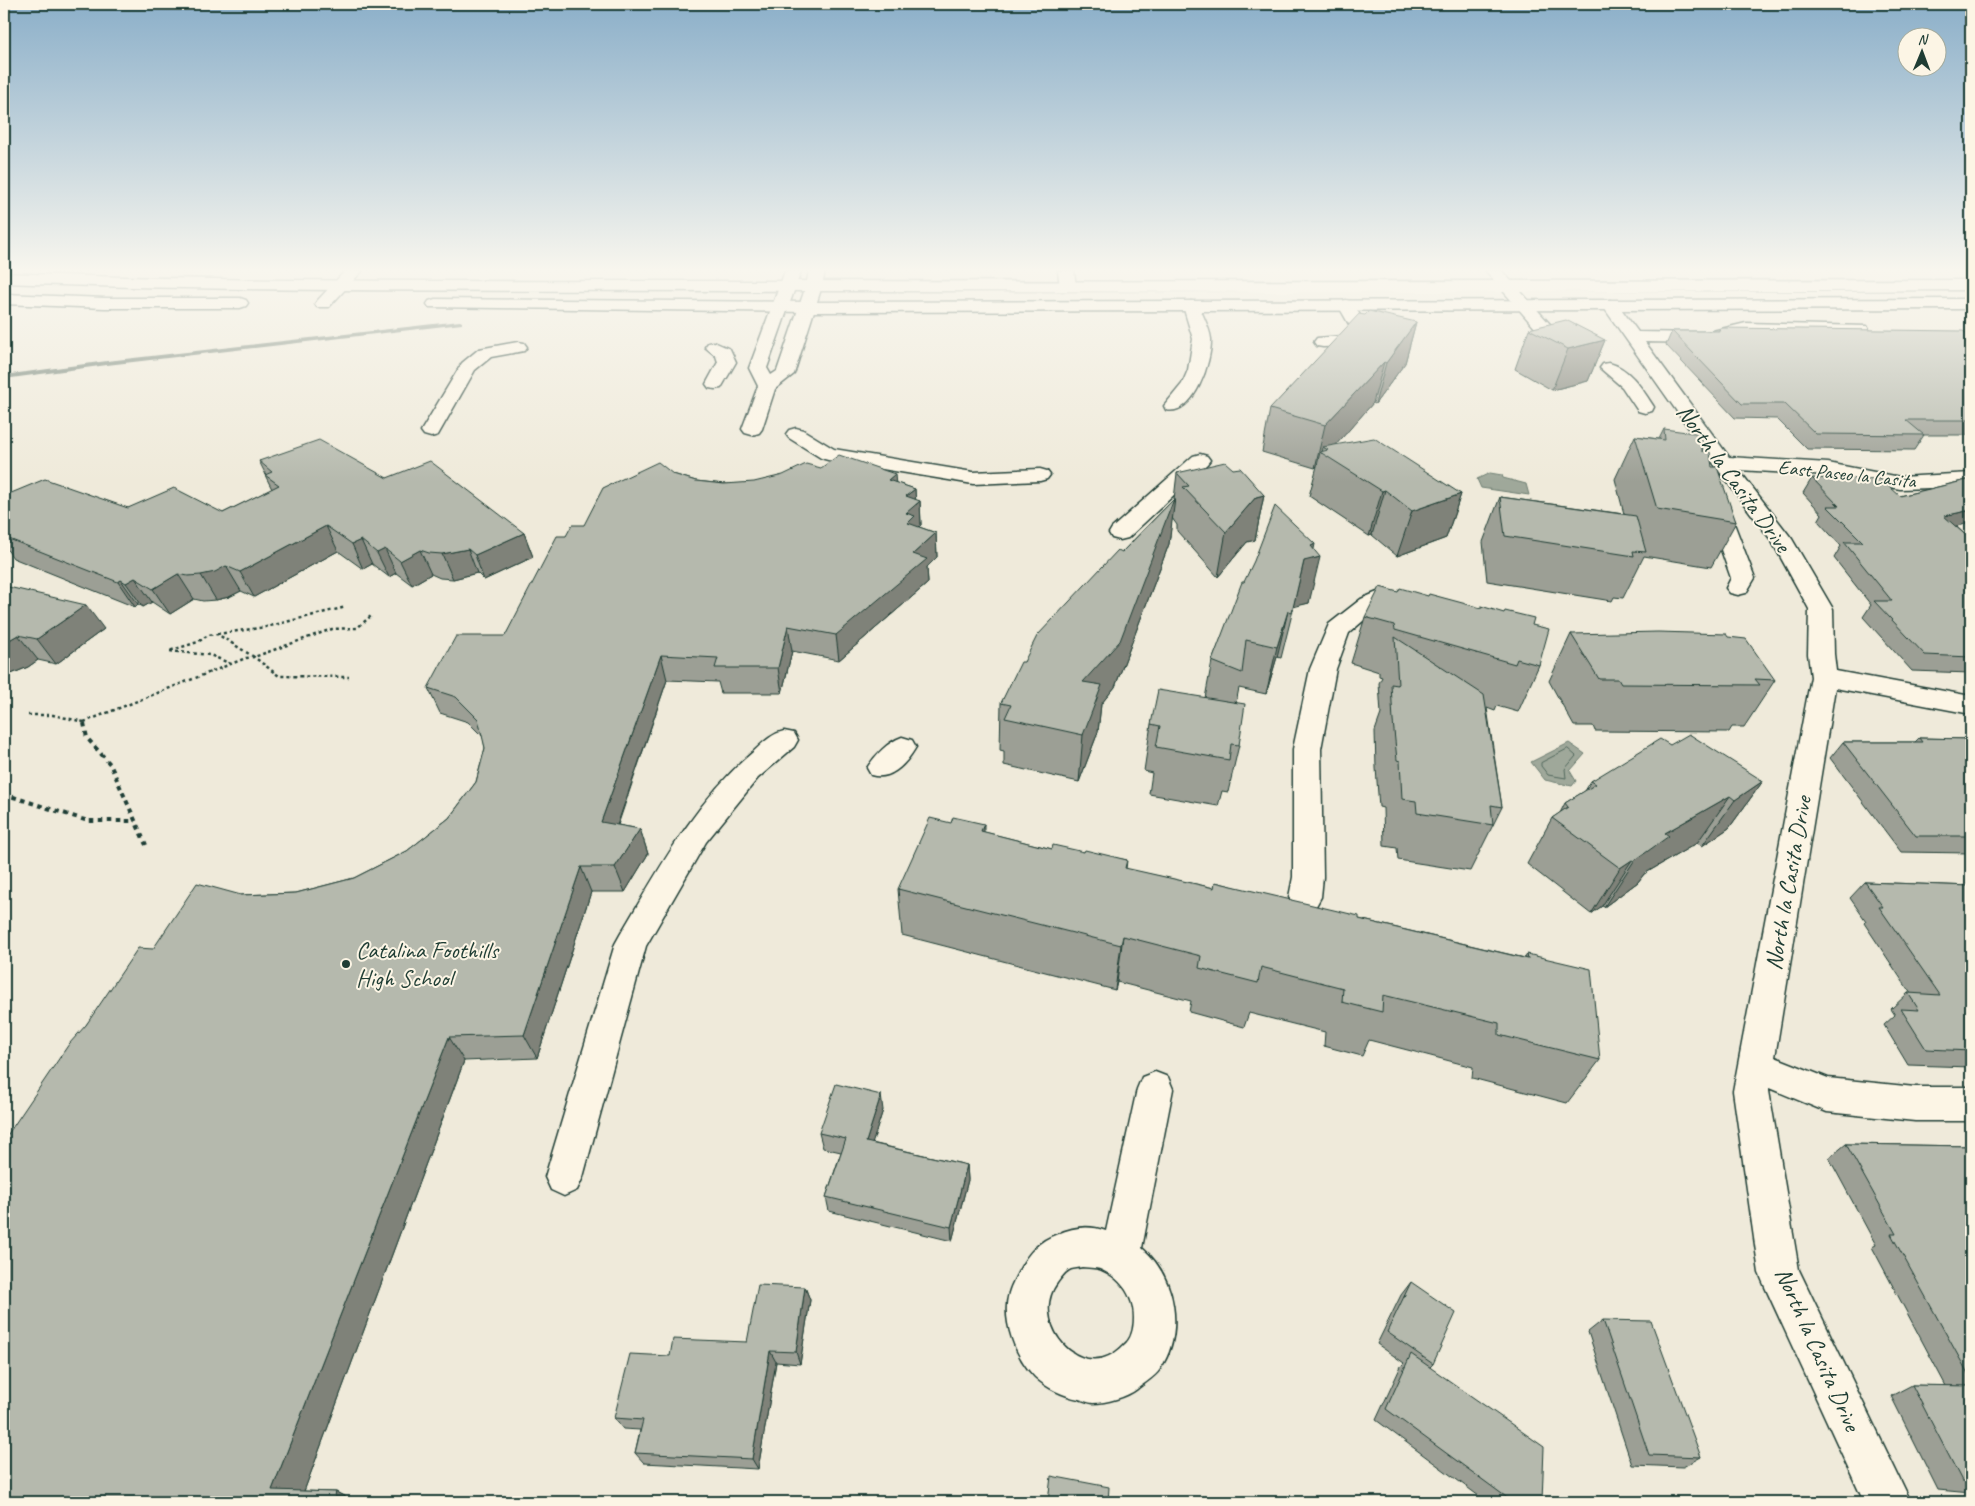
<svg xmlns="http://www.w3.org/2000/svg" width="1975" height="1506" font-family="Caveat,sans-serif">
	<rect width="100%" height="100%" fill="#efeada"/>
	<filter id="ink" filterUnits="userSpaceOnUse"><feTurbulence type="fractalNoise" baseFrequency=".02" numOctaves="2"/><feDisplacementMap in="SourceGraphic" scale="10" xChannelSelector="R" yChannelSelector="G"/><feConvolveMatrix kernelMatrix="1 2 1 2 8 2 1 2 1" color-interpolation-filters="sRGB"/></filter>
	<g filter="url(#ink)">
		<path fill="#9fa89a" stroke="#6c7d71" d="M 1490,473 L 1502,475 L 1503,478 L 1526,484 L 1529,495 L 1481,488 L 1477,479 Z
			M 1569,743 L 1585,754 L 1570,771 L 1576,781 L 1572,786 L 1545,780 L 1531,762 Z"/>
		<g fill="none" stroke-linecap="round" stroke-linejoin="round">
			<path stroke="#52685d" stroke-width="1" d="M 1568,749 L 1576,756 L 1565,769 L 1566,778 L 1548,775 L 1541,766 L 1541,763 Z"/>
			<path fill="#6c7d71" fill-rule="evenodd" d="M 460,321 L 462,322 L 462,324 L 107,365 L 4,379 L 4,375 L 107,361 Z"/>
			<g stroke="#1f3d34" stroke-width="3">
				<path id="minor" d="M 345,271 L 362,271 L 329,307 L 317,307 L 315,304 L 317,301 Z
					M 785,271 L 801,271 L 767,368 L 771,375 L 777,371 L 806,286 L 809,271 L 825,271 L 822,286 L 794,374 L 775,389 L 762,429 L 759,433 L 752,435 L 745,433 L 742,429 L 758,386 L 749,368 Z
					M 1058,271 L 1074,271 L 1076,287 L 1074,290 L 1062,290 L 1060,287 Z
					M 1486,271 L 1502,271 L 1560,335 L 1578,345 L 1581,349 L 1578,353 L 1572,354 L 1566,353 L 1548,343 Z
					M 1346,300 L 1352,302 L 1375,340 L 1372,344 L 1366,345 L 1323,347 L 1317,346 L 1314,342 L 1317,338 L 1355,335 L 1338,305 L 1340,302 Z
					M 1610,300 L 1616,302 L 1638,332 L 1704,333 L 1746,323 L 1867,326 L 1869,330 L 1867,334 L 1861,335 L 1746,333 L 1704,343 L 1645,342 L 1729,457 L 1828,463 L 1900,477 L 1971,473 L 1971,485 L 1962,487 L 1900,489 L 1828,475 L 1739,470 L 1792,539 L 1833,609 L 1834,654 L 1836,671 L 1971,696 L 1971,714 L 1835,688 L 1775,1057 L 1828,1078 L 1915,1087 L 1971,1087 L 1971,1121 L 1915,1121 L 1827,1112 L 1769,1088 L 1769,1091 L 1799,1270 L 1911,1502 L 1864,1502 L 1765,1287 L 1759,1273 L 1733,1091 L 1811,677 L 1808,654 L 1809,609 L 1771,540 L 1716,467 L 1602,305 L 1604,302 Z
					M 1191,301 L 1197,303 L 1199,306 C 1203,316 1210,329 1211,339 C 1212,361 1194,417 1166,410 L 1164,406 L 1182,384 L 1188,370 L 1193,339 L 1183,306 L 1185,303 Z
					M 518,342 L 524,343 L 527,347 L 524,351 L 491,357 L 475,370 L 438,435 L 431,437 L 424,435 L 421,431 L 462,363 L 479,349 Z
					M 714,342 L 730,349 L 736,362 L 721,388 L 715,389 L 709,388 L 706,384 L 718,362 L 716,356 L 705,347 L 708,343 Z
					M 1609,363 C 1630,368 1643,390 1654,407 L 1652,411 L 1645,413 L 1638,411 L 1622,387 L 1600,368 L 1603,364 Z
					M 796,428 L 803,430 L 834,449 L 973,472 L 1040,469 L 1047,471 L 1050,475 L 1047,479 L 1040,481 L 973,484 L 828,460 L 821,458 L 789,438 L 786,434 L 789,430 Z
					M 1200,454 L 1207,456 L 1210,460 L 1207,464 L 1128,538 L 1120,540 L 1112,538 L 1109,533 L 1112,528 L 1193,456 Z
					M 1711,496 L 1719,497 L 1730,513 L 1755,578 L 1746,593 L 1738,595 L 1730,593 L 1726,588 L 1731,578 L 1708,513 L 1700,502 L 1703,497 Z
					M 1382,590 L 1390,592 L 1394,597 L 1390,602 L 1377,609 L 1349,633 L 1336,669 L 1321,749 L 1323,877 L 1321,897 L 1316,906 L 1305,909 L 1294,906 L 1289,897 L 1293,877 L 1293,749 L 1310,669 L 1329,624 L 1361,599 Z
					M 784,731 L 794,733 L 798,740 L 794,747 L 758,778 L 706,842 L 646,946 L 583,1177 L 577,1190 L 564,1196 L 551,1190 L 545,1177 L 615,944 L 620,935 C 658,871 695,801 753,752 C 763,743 771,734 784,731 Z
					M 902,737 L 912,740 L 916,747 C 906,764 891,781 871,775 L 867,768 C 875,755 888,742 902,737 Z
					M 1155,1072 L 1168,1077 L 1173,1089 L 1142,1248 C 1176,1277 1185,1332 1160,1369 C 1155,1377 1144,1383 1137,1389 C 1127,1397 1106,1403 1093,1403 C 1089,1403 1083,1400 1079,1399 C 1063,1396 1047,1388 1035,1377 C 1016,1358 1001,1320 1009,1293 C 1011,1285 1016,1277 1020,1269 C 1029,1252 1039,1241 1058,1234 C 1073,1227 1090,1225 1106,1231 L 1137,1089 L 1142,1077 ZM 1082,1267 C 1090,1268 1098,1267 1104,1271 C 1115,1276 1126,1287 1130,1298 C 1136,1311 1136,1336 1124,1345 C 1120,1349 1114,1354 1109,1356 C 1071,1374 1031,1318 1057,1283 C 1061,1278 1065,1271 1071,1269 C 1074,1268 1079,1268 1082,1267 Z"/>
			</g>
			<g stroke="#1f3d34" stroke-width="3">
				<path id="major" d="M 4,273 C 248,283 492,281 735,281 C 1147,282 1559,281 1971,280 L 1971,290 C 1582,293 1193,292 805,291 C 538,290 271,293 4,283 Z
					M 4,294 L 105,298 L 240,298 L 246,300 L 248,303 L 246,306 L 240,308 L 105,308 L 4,304 Z
					M 435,299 L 807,302 L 1971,299 L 1971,309 L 807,312 L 429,307 L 427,304 L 429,301 Z"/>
			</g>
			<path stroke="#1f3d34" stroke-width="2.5" stroke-dasharray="3 3" stroke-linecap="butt" d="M 217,634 L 266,627 L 346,607
				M 231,664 L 210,655 L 169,651 L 198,642 L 208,635 L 217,634 L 254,657 L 332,629 L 357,628 L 371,616
				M 28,715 L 53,715 L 84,722 L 84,724
				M 84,722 L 246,658 L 254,657 L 279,676 L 349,677"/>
			<path stroke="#1f3d34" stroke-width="4" stroke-dasharray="4.5 4.5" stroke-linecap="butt" d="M 84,723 L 87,738 L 110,764 L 146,845
				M 4,794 L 88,821 L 135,821"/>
			<use href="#minor" fill="#fcf5e5" fill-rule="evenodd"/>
			<use href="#major" fill="#fcf5e5" fill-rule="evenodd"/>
		</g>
		<path fill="#9c9f95" stroke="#1f3d34" d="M 1416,322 L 1405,363 L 1375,404 L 1373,403 L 1335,445 L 1461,494 L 1446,538 L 1397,556 L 1372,535 L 1369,536 L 1309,496 L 1317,466 L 1315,468 L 1262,452 L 1270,409 Z
			M 1529,329 L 1605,340 L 1588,381 L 1552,390 L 1515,369 Z
			M 1719,329 L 1971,336 L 1971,435 L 1923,435 L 1924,435 L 1914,450 L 1807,449 L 1777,419 L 1735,418 L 1666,345 L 1672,331 L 1718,331 Z
			M 1664,429 L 1702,451 L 1712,467 L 1736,522 L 1711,567 L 1644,556 L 1623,598 L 1614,597 L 1612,601 L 1487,581 L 1483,542 L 1500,497 L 1624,514 L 1615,479 L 1635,436 L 1659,439 Z
			M 259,461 L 387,478 L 524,533 L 533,557 L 484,580 L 477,573 L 453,579 L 440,578 L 431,574 L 412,585 L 396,573 L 389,577 L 372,564 L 363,569 L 338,551 L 254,597 L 241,591 L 229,597 L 216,600 L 203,601 L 194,599 L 170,614 L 152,602 L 143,607 L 138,604 L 135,607 L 13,558 L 4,545 L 4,496 L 128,508 L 223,513 L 272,489 L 265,475 L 266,475 Z
			M 1233,469 L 1264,495 L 1255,540 L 1247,542 L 1218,577 L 1177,531 L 1177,525 L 1172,518 L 1169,544 L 1115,687 L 1101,704 L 1098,732 L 1079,782 L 1004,765 L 1004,751 L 1000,750 L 1001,703 L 1024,662 L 1122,552 L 1174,499 L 1177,473 Z
			M 673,474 L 696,481 L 724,484 L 896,483 L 915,489 L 915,500 L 920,501 L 921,525 L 919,527 L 936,533 L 937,557 L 927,567 L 928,583 L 839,660 L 792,651 L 782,693 L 721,693 L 718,682 L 667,680 L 618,825 L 640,829 L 648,854 L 625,892 L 591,892 L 537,1058 L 464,1061 L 304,1491 L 336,1492 L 355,1502 L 4,1502 L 86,1025 L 153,949 L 241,895 L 296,893 L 354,878 L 407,851 L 449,818 L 476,782 L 485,748 L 483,737 L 468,722 L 440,713 L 428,688 L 505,636 L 566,536 Z
			M 1812,478 L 1900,496 L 1971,479 L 1971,523 L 1956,526 L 1971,540 L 1971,673 L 1912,671 L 1863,617 L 1871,605 L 1834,558 L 1841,546 L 1818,521 L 1822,514 L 1803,493 Z
			M 1314,550 L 1309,603 L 1294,606 L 1281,658 L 1277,657 L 1266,694 L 1239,688 L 1236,703 L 1239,745 L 1228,792 L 1222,791 L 1218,806 L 1149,794 L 1152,773 L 1144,771 L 1151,724 L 1205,698 L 1212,661 L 1244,582 Z
			M 4,586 L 104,629 L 56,664 L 38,660 L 28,667 L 4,677 Z
			M 1398,592 L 1532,625 L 1539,665 L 1518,712 L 1497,706 L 1495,711 L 1487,708 L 1502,807 L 1470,871 L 1398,860 L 1397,848 L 1384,846 L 1383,808 L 1379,807 L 1376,768 L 1375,731 L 1381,714 L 1379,683 L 1382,677 L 1379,676 L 1379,672 L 1351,663 L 1365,617 Z
			M 1571,634 L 1775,680 L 1744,727 L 1732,727 L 1729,732 L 1595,731 L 1593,726 L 1574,726 L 1549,681 Z
			M 1919,738 L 1971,739 L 1971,853 L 1901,852 L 1830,758 L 1843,742 L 1915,742 Z
			M 1670,745 L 1763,781 L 1729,828 L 1702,846 L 1697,843 L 1644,874 L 1638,882 L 1604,907 L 1602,906 L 1591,914 L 1527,864 L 1552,818 L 1560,813 L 1565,803 L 1585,791 L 1591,781 Z
			M 984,832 L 1052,849 L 1084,852 L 1127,860 L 1126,869 L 1214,888 L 1215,882 L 1359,919 L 1525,958 L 1527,954 L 1600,1060 L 1567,1103 L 1472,1078 L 1473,1067 L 1369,1040 L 1362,1056 L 1324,1046 L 1325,1032 L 1249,1013 L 1244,1027 L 1189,1012 L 1191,1001 L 1117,982 L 1115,990 L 902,935 L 898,889 Z
			M 1865,882 L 1971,886 L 1971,1067 L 1908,1065 L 1884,1025 L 1895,1015 L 1891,1009 L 1908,993 L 1911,994 L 1864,923 L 1866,921 L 1850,898 Z
			M 883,1110 L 872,1143 L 967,1165 L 968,1180 L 952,1241 L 829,1211 L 826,1197 L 841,1152 L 823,1148 L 819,1133 Z
			M 1846,1144 L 1971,1146 L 1971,1493 L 1938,1490 L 1891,1396 L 1912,1385 L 1946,1386 L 1872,1247 L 1876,1245 L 1829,1158 Z
			M 1411,1282 L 1433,1364 L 1430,1367 L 1542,1502 L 1487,1502 L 1376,1420 L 1401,1366 L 1404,1363 L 1377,1344 L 1401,1295 Z
			M 805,1287 L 810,1300 L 800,1364 L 776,1362 L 758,1469 L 644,1463 L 635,1453 L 640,1430 L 623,1429 L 614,1418 L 670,1356 L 747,1342 Z
			M 1603,1320 L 1701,1457 L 1683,1467 L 1632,1465 L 1588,1332 Z"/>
		<path fill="#7f8279" stroke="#1f3d34" d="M 1416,322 L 1405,363 L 1375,404 L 1386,363 Z
			M 1605,340 L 1588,381 L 1552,390 L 1568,349 Z
			M 1384,362 L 1373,403 L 1327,455 L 1328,450 L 1323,447 L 1322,454 L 1320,452 L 1317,466 L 1315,468 L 1325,425 Z
			M 895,474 L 897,498 L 888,480 Z
			M 915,489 L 916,505 L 920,501 L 921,525 L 916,530 L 910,547 L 906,513 L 906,496 Z
			M 1385,490 L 1372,535 L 1369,536 L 1382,491 Z
			M 1461,494 L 1446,538 L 1397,556 L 1412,511 Z
			M 1264,495 L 1255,540 L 1247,542 L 1218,577 L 1226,532 L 1256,497 Z
			M 1175,499 L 1169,544 L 1115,687 L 1101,704 L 1098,732 L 1079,782 L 1083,735 L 1083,682 Z
			M 1971,510 L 1971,523 L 1933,531 L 1944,516 Z
			M 326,526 L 338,551 L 254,597 L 240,572 Z
			M 524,533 L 533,557 L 484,580 L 475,555 Z
			M 936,533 L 937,557 L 927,567 L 928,583 L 839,660 L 836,635 L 913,554 Z
			M 361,540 L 372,564 L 363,569 L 352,544 Z
			M 1315,544 L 1312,559 L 1320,557 L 1309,603 L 1293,607 L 1304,561 L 1311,546 Z
			M 385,549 L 396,573 L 389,577 L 377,553 Z
			M 468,549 L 477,573 L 453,579 L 442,554 Z
			M 420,550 L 431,574 L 412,585 L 400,561 Z
			M 226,566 L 241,591 L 229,597 L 216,600 L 201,575 Z
			M 178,574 L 194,599 L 170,614 L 153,589 Z
			M 135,578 L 152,602 L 143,607 L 126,583 Z
			M 121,580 L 138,604 L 135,607 L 118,582 Z
			M 86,605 L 104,629 L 56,664 L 37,639 Z
			M 1288,611 L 1277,657 L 1266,694 L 1277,647 Z
			M 788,626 L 792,651 L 782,693 L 778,668 Z
			M 18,635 L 38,660 L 28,667 L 4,677 L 4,643 Z
			M 661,655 L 667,680 L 610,846 L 601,822 Z
			M 1763,781 L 1729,828 L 1702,846 L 1735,800 Z
			M 1730,796 L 1697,843 L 1644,874 L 1638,882 L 1604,907 L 1634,861 L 1665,833 Z
			M 984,824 L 984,871 L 981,831 Z
			M 640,829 L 648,854 L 625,892 L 615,867 Z
			M 1632,860 L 1602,906 L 1591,914 L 1620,868 Z
			M 581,867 L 591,892 L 537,1058 L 524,1035 Z
			M 1123,936 L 1117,982 L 1115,990 L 1121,945 Z
			M 449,1037 L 464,1061 L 300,1502 L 272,1490 Z
			M 881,1095 L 883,1110 L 868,1157 L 866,1142 Z
			M 967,1165 L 968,1180 L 952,1241 L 951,1227 Z
			M 805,1287 L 810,1300 L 800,1364 L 796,1352 Z
			M 770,1351 L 776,1362 L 758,1469 L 752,1459 Z
			M 336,1492 L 355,1502 L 333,1502 Z"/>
		<path fill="#b5b9ad" stroke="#1f3d34" d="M 1369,311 L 1416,322 L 1386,363 L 1384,362 L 1325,425 L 1270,409 L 1359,314 L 1365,315 Z
			M 1566,320 L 1605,340 L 1568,349 L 1529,329 Z
			M 1723,328 L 1963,331 L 1971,336 L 1971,420 L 1906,420 L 1924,435 L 1816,434 L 1785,404 L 1742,404 L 1672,331 L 1721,331 L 1719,329 Z
			M 1664,429 L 1702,434 L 1702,451 L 1710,452 L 1712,467 L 1717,467 L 1736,522 L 1657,509 L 1635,436 L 1665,440 Z
			M 1374,438 L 1461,494 L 1412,511 L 1385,490 L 1382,491 L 1320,452 L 1328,450 L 1323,447 Z
			M 319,440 L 387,478 L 430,461 L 524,533 L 475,555 L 468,549 L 442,554 L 429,553 L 420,550 L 400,561 L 385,549 L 377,553 L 361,540 L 352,544 L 326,526 L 240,572 L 226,566 L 215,572 L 201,575 L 188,576 L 178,574 L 153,589 L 135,578 L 126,583 L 121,580 L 118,582 L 4,537 L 4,496 L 45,479 L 128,508 L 174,488 L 223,513 L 279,485 L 265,475 L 272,472 L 259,461 Z
			M 839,455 L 895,474 L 888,480 L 915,489 L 906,496 L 920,501 L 906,513 L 915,516 L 908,523 L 936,533 L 913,554 L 927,559 L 836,635 L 788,626 L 778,668 L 715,668 L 718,658 L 661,655 L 601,822 L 640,829 L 615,867 L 581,867 L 524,1035 L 449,1037 L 272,1490 L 336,1492 L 333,1502 L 4,1502 L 4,1179 L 5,1177 L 4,1178 L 4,1140 L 69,1044 L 86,1025 L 138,948 L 153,949 L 197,883 L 241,895 L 296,893 L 354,878 L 407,851 L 449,818 L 476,782 L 485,748 L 478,719 L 456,697 L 428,688 L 456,636 L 505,636 L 557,536 L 566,536 L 572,525 L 584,525 L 603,488 L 658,462 L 673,474 L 696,481 L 724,484 L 754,482 L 783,475 L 806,464 L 821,468 Z
			M 1225,462 L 1233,469 L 1240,468 L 1264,495 L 1256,497 L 1226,532 L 1183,487 L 1189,486 L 1177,473 Z
			M 1812,478 L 1881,479 L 1900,496 L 1971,479 L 1971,510 L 1944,516 L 1971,540 L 1971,657 L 1925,655 L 1874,601 L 1892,601 L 1844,542 L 1863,542 L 1827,506 L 1839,506 Z
			M 1500,497 L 1636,516 L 1646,552 L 1633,551 L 1634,556 L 1505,536 Z
			M 1174,499 L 1120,641 L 1083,682 L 1102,685 L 1083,735 L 1005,718 L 1011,705 L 1001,703 L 1021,662 L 1024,662 L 1037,636 L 1118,550 L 1122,552 Z
			M 1275,506 L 1315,544 L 1311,546 L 1320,557 L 1304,561 L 1292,612 L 1288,611 L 1277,647 L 1246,640 L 1242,673 L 1212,661 L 1242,582 L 1244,582 L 1254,561 Z
			M 4,586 L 86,605 L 37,639 L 18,635 L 4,643 Z
			M 1380,587 L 1398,592 L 1400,588 L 1428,596 L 1429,594 L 1481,608 L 1481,606 L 1504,613 L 1505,611 L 1534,618 L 1532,625 L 1549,629 L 1539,665 L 1517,659 L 1515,664 L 1395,630 L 1394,625 L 1365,617 Z
			M 1658,632 L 1726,634 L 1728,637 L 1746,639 L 1775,680 L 1755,679 L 1760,685 L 1621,684 L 1618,679 L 1599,679 L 1571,634 Z
			M 1395,637 L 1484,695 L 1502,807 L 1491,805 L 1493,825 L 1417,813 L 1416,801 L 1402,799 L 1400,761 L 1397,760 L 1393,721 L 1391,684 L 1398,685 Z
			M 1158,690 L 1245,704 L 1239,745 L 1231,744 L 1229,760 L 1156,747 L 1160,726 L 1151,724 Z
			M 1689,734 L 1763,781 L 1735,800 L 1730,796 L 1665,833 L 1669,836 L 1634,861 L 1632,860 L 1620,868 L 1552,818 L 1568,807 L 1565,803 L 1596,784 L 1591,781 L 1660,739 L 1670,745 Z
			M 1919,738 L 1971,739 L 1971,836 L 1916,836 L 1843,742 L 1922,742 Z
			M 953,817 L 984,824 L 981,831 L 1052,849 L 1053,845 L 1084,852 L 1085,850 L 1127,860 L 1125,868 L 1214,888 L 1215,882 L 1359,916 L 1359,919 L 1528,959 L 1527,954 L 1591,969 L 1600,1060 L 1499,1035 L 1499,1023 L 1383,995 L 1382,1012 L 1342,1002 L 1343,988 L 1261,967 L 1258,983 L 1199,968 L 1201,956 L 1123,936 L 1121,945 L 898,889 L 930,818 L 951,823 Z
			M 1865,882 L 1971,886 L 1971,1051 L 1926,1049 L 1901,1009 L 1919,1010 L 1908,993 L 1940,995 L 1879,907 L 1883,907 Z
			M 836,1084 L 881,1095 L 866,1142 L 967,1165 L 951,1227 L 826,1197 L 846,1139 L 819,1133 Z
			M 1846,1144 L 1971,1146 L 1971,1379 L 1891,1234 L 1896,1234 Z
			M 1411,1282 L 1456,1313 L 1433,1364 L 1387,1332 Z
			M 758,1285 L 805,1287 L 796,1352 L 770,1351 L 752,1459 L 635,1453 L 643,1420 L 614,1418 L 630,1354 L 670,1356 L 673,1339 L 747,1342 Z
			M 1603,1320 L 1651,1321 L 1701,1457 L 1649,1455 Z
			M 1411,1354 L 1544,1447 L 1542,1502 L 1513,1502 L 1386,1409 Z
			M 1912,1385 L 1971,1386 L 1971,1482 L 1962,1481 Z
			M 1051,1476 L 1109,1487 L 1108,1502 L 1048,1502 Z"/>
	</g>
	<linearGradient id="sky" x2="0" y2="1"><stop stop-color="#8bafc9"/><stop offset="0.56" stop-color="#f8f6ee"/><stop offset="1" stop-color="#f8f6ee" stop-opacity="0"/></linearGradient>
	<rect width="1975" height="482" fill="url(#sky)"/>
	<circle fill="#1f3d34" stroke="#fcf5e5" stroke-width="2" cx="346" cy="964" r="5"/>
	<g text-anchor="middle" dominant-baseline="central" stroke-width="4" stroke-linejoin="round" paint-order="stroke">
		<g font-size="20" fill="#1f3d34" stroke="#fcf5e5">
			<text transform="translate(1847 474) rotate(6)">East Paseo la Casita</text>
		</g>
		<g font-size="24" fill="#1f3d34" stroke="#fcf5e5">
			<text transform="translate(1734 478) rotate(54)">North la Casita Drive</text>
			<text transform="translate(1788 883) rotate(-80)">North la Casita Drive</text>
			<text transform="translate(1818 1349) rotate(66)">North la Casita Drive</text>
		</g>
		<g font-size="24" fill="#1f3d34" stroke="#fcf5e5" text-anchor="start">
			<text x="356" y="950">Catalina Foothills<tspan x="356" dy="28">High School</tspan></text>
		</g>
	</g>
	<rect width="1975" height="1506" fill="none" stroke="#fcf5e5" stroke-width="20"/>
	<rect x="10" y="10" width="1955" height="1486" fill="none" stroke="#1f3d34" stroke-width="2" filter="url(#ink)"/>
	<g transform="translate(1922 52) rotate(1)"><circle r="24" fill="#fcf5e5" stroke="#a4ab9e"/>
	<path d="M0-4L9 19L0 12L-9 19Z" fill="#1f3d34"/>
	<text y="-8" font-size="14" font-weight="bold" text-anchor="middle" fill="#1f3d34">N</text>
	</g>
</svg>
